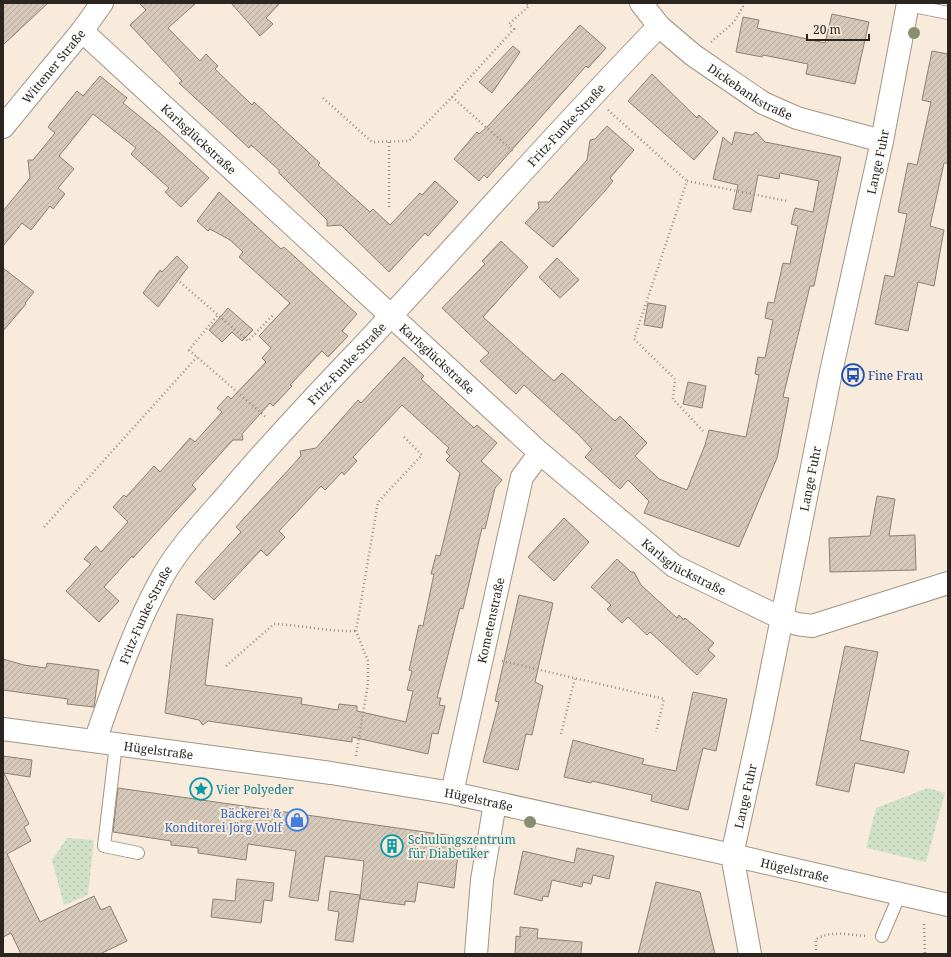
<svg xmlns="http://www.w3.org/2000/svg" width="951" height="957" font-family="'Noto Serif',serif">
	<defs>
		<pattern id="park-dots" width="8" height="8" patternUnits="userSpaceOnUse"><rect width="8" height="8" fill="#d0e1c6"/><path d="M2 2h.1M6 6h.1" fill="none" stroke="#b3c1aa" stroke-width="1.8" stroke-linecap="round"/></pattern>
		<pattern id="building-hatch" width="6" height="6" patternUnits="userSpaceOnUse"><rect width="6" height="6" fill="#d5c8b9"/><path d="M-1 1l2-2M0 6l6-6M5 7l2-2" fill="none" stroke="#b7ac9f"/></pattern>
	</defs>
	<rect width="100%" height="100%" fill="#f8ebdb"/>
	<path fill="url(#park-dots)" d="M 928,788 L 945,793 L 926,862 L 866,848 L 876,808 Z
		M 67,838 L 94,840 L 88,895 L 64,905 L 52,860 Z"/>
	<path fill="url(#building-hatch)" stroke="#8d8173" d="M 3,3 L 48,3 L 3,45 Z
		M 139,3 L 196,3 L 168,28 L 200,61 L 206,54 L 218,66 L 215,69 L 252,105 L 254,102 L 320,163 L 318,165 L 370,212 L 373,209 L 390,225 L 420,193 L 422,195 L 435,181 L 458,202 L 428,236 L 425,233 L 389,272 L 341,225 L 327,226 L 327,220 L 279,173 L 279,170 L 251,145 L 249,148 L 179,83 L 182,81 L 130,25 L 146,10 Z
		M 231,3 L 280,3 L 266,18 L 273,24 L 260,36 Z
		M 832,14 L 869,22 L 855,84 L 806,74 L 808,64 L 763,55 L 762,57 L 736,52 L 743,17 L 759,20 L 757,28 L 825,43 Z
		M 580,25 L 606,48 L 588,68 L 586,66 L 487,178 L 484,175 L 479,181 L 454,159 L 477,132 L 479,134 L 488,126 Z
		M 513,46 L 520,52 L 492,93 L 479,82 Z
		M 932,51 L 948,54 L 948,163 L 944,163 L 930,226 L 944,230 L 934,286 L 918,282 L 908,331 L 875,324 L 885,275 L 894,277 L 907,214 L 898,212 L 908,163 L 917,165 L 924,134 L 931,102 L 922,100 Z
		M 652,74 L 697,118 L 699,115 L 718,132 L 694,160 L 628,101 Z
		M 100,76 L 127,98 L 123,103 L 160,133 L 209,178 L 181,207 L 165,192 L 169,188 L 131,154 L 136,148 L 93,114 L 59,156 L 74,169 L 58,188 L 65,194 L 53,209 L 50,206 L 31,230 L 22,223 L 3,246 L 3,211 L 30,178 L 28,160 L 33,160 L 55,133 L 48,127 L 77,91 L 83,96 Z
		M 607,126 L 634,150 L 610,178 L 613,181 L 605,191 L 553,247 L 525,223 L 539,208 L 538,202 L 549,202 L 587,160 L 590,140 L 595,139 Z
		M 735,132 L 752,135 L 756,132 L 765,142 L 841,157 L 814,286 L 810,286 L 783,397 L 789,398 L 777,458 L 739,547 L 644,513 L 649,501 L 628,480 L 620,489 L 585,457 L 592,449 L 578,434 L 524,385 L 516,394 L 480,361 L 489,353 L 442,308 L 485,264 L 482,261 L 501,241 L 528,267 L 483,317 L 554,381 L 562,373 L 615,421 L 620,416 L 647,443 L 635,456 L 659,479 L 687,490 L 705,445 L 709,430 L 746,437 L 759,375 L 755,374 L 758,357 L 765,358 L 773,320 L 765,318 L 768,302 L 774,303 L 783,263 L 790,264 L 798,226 L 791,224 L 795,208 L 813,212 L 819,181 L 780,173 L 779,179 L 758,175 L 751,212 L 733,209 L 738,185 L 713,179 L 723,137 L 732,145 Z
		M 219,192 L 281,249 L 284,247 L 357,314 L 342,331 L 348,336 L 328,357 L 322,351 L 290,385 L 292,386 L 273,406 L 270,403 L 242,434 L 243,440 L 233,440 L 192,485 L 196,489 L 133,558 L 132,556 L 104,587 L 119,601 L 99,622 L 66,591 L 91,564 L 84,559 L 90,552 L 96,546 L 101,552 L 128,522 L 113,507 L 124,495 L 126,497 L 154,466 L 160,472 L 190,438 L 195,442 L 222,412 L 217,408 L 228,396 L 231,399 L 266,362 L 262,358 L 271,348 L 259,336 L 290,303 L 239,257 L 243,252 L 230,240 L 210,229 L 208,231 L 197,221 Z
		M 177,256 L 188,267 L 158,307 L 143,293 L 160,270 L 162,272 Z
		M 557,258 L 579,280 L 560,298 L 539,277 Z
		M 3,268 L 34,292 L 25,303 L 26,304 L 3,331 Z
		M 648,303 L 666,306 L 662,328 L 644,325 Z
		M 228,308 L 253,330 L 242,341 L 232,332 L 222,342 L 209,330 Z
		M 404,357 L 424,376 L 421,379 L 434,391 L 474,428 L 477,425 L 497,443 L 481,461 L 502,480 L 495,488 L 485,529 L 482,528 L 463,609 L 460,608 L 437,698 L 441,698 L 439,705 L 445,706 L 438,734 L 432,733 L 428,754 L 352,737 L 352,742 L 208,721 L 203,725 L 199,720 L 165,713 L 177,614 L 213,619 L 205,685 L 302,698 L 301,704 L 338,710 L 339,704 L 357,706 L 357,711 L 406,722 L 413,691 L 407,690 L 412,671 L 409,670 L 419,625 L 423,626 L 434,574 L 431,574 L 436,555 L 440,556 L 460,473 L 446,460 L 450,456 L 446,452 L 449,448 L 402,405 L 353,457 L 357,461 L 344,475 L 342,472 L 325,490 L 321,486 L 279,531 L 285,537 L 267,556 L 261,550 L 214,600 L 195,582 L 241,532 L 236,527 L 301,456 L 300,451 L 316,448 L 358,400 L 361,403 Z
		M 688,382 L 706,386 L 702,408 L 683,404 Z
		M 877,496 L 895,499 L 889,536 L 915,535 L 916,570 L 830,572 L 829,538 L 870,536 Z
		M 564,518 L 589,542 L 554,581 L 528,557 Z
		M 617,559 L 631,572 L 634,572 L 641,585 L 677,618 L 679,615 L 684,620 L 685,618 L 714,643 L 708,650 L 715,656 L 697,675 L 650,632 L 647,635 L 628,617 L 622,623 L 607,609 L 611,605 L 591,587 Z
		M 519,595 L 553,603 L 535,682 L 543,686 L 532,735 L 526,734 L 518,770 L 483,762 L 499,702 L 495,701 Z
		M 845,646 L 878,652 L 860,740 L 909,751 L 904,773 L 855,763 L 849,792 L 816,785 Z
		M 3,659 L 24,665 L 46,668 L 47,663 L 99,670 L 94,707 L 67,704 L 68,699 L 3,690 Z
		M 693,692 L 727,699 L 716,751 L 703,748 L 688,810 L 651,801 L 652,795 L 592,781 L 591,783 L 564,777 L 573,740 L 644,759 L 642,764 L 676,771 Z
		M 3,756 L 32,760 L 30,777 L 4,773 L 29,824 L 24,827 L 31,841 L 7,854 L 40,922 L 94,896 L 101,910 L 110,906 L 127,941 L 100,954 L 21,954 L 11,933 L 3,937 Z
		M 118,788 L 460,837 L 454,888 L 418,882 L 415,902 L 405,901 L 405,905 L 360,899 L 364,861 L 325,856 L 318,901 L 289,897 L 296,851 L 248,844 L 246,860 L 198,853 L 198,848 L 171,845 L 171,841 L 113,832 Z
		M 577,848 L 614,856 L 609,879 L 593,875 L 591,884 L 583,882 L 582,887 L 552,880 L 548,897 L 543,896 L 542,901 L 514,894 L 523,851 L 574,863 Z
		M 237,879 L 274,883 L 272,901 L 264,900 L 261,923 L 211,917 L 213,899 L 235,901 Z
		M 656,882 L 700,892 L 715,954 L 638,954 Z
		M 330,891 L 360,895 L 353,942 L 335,940 L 339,912 L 328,910 Z
		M 520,927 L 538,929 L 537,938 L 582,942 L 581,954 L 515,954 L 516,936 L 520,937 Z"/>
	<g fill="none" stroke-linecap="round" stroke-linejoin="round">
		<g stroke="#a19586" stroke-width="14">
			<path id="service" d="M 908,5 L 948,13
				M 116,744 L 104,846 L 138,853
				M 882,936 L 900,894"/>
		</g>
		<g stroke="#a19586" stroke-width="24">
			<g id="minor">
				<path id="s1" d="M 641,3 L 659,26 L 693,55 L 763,103 L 797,118 L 882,141"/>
				<path id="s2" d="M 82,31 L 540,453 L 674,566 L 781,618 L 797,624 L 812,626 L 948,583"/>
				<path id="s3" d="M 3,729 L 331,773 L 452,793 L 732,855 L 948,905"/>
				<path id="s4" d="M 95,741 C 115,684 134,627 164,574 C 181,545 205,520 227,495 C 270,444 315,396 361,348 C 461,241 557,131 659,26"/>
				<path id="s5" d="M 452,793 L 522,477 L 540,453"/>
				<path d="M 476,954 L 482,880 L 495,803"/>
				<path id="s6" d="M 750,954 L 732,855 L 762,718 L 831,372 L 882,141 L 908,3"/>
			</g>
		</g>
		<g stroke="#a19586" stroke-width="24">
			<g id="secondary">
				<path id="s7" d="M 3,127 L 82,31 L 102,3"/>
			</g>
		</g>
		<path stroke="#9a9085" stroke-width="2.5" stroke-dasharray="1 3" stroke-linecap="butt" d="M 711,42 L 734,22 L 745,3
			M 452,97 L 513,151
			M 323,98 L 372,142 L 409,141 L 452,97 L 514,29 L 509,24 L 529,6 L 526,3
			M 608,110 L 687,181
			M 389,207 L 389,141
			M 180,282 L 248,341 L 273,315
			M 217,316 L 189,350 L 267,418
			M 703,431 L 673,399 L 675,379 L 634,339 L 687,181 L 787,201
			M 44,527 L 197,357
			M 502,661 L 664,699 L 656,732
			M 226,666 L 274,624 C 301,625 329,632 356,631
			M 561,734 L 575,678
			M 356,756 L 368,683 L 368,661 L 356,631 L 378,502 L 422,455 L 402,435
			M 924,924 L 925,954
			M 816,954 L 816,939 C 833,930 848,935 867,936"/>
		<use href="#service" stroke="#fff" stroke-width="12"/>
		<use href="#minor" stroke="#fff" stroke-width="22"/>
		<use href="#secondary" stroke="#fff" stroke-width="22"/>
	</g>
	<g fill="#878f70">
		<circle cx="914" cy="33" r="6"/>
		<circle cx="530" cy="822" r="6"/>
	</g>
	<defs>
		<g id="bus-ring" transform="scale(1.15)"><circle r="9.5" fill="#f8ebdb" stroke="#1a4fb4" stroke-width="1.5"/><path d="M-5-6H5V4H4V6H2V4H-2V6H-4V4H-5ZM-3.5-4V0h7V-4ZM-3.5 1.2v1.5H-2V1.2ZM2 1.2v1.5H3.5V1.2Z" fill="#1a4fb4"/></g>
		<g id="sight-ring" transform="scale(1.15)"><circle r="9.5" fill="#f8ebdb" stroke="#0f9aa8" stroke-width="1.5"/><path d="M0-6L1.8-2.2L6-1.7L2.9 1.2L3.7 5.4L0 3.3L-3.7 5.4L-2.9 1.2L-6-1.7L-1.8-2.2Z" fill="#0f9aa8"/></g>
		<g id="shop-ring" transform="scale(1.15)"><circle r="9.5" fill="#f8ebdb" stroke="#3f7fe0" stroke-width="1.5"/><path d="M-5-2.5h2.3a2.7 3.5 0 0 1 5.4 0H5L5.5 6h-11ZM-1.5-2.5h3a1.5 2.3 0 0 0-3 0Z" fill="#3f7fe0"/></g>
		<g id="building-ring" transform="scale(1.15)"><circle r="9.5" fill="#f8ebdb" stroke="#0f9aa8" stroke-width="1.5"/><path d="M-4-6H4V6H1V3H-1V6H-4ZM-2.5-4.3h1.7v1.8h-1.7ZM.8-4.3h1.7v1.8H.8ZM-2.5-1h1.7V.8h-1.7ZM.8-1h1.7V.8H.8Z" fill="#0f9aa8"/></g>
	</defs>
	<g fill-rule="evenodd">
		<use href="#bus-ring" x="853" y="375"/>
		<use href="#sight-ring" x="201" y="789"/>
		<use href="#shop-ring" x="297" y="820"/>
		<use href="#building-ring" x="392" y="846"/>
	</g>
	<g text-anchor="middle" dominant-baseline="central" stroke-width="4" stroke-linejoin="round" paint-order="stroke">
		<g font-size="12" fill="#2a251f" stroke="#f8ebdb">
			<text stroke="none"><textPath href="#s7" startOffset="79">Wittener Straße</textPath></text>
			<text stroke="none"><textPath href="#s1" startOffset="142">Dickebankstraße</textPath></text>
			<text stroke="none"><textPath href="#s4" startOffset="784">Fritz-Funke-Straße</textPath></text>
			<text stroke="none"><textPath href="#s2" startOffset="159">Karlsglückstraße</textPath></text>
			<text stroke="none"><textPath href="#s6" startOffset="809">Lange Fuhr</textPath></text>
			<text stroke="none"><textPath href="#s2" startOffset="483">Karlsglückstraße</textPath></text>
			<text stroke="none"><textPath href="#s4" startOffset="460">Fritz-Funke-Straße</textPath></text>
			<text stroke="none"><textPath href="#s6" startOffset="485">Lange Fuhr</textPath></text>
			<text stroke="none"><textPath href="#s2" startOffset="807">Karlsglückstraße</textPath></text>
			<text stroke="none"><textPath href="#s4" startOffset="136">Fritz-Funke-Straße</textPath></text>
			<text stroke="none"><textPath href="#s5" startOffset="177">Kometenstraße</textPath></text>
			<text stroke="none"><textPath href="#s3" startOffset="157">Hügelstraße</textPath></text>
			<text stroke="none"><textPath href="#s6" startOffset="161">Lange Fuhr</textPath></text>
			<text stroke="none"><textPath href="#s3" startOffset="481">Hügelstraße</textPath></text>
			<text stroke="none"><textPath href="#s3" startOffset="805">Hügelstraße</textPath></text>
		</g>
		<g font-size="12" fill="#164399" stroke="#f8ebdb" text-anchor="start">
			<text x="868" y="375">Fine Frau</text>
		</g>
		<g font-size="12" fill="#0d838f" stroke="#f8ebdb" text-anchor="start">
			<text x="216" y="789">Vier Polyeder</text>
			<text x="408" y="839">Schulungszentrum<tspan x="408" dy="14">für Diabetiker</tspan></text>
		</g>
		<g font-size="12" fill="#366cbe" stroke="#f8ebdb" text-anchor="end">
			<text x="282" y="813">Bäckerei &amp;<tspan x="282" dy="14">Konditorei Jörg Wolf</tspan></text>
		</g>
	</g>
	<rect width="951" height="957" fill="none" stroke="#2a251f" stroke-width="8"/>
	<path d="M807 34v6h62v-6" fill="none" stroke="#2a251f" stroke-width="2"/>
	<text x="813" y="34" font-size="12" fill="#2a251f" stroke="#f8ebdb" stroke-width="3" paint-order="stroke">20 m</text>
</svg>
